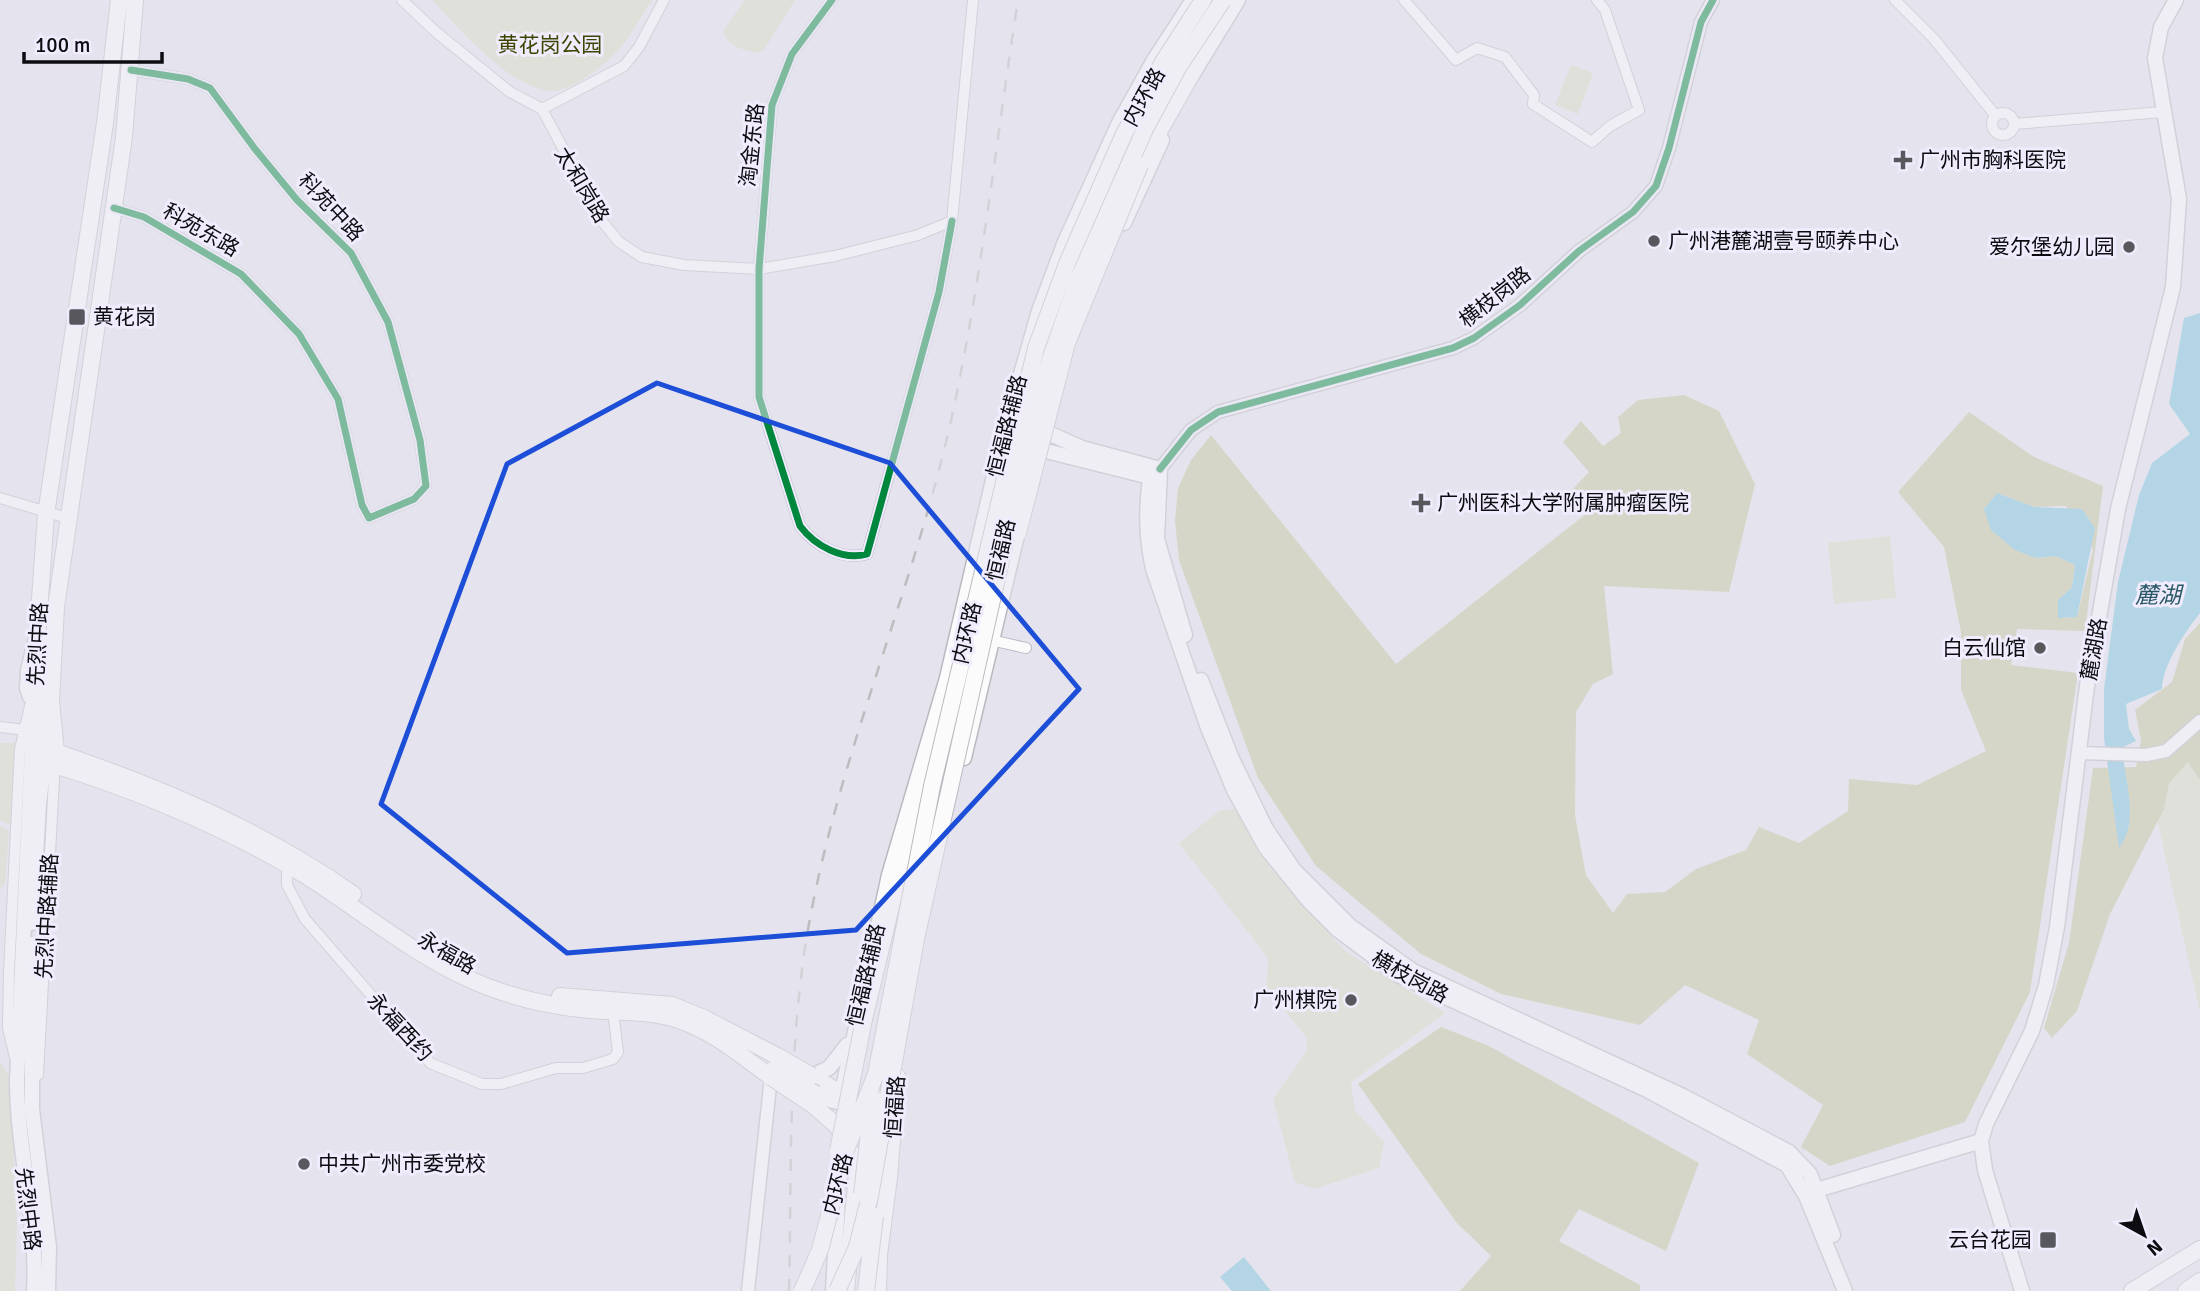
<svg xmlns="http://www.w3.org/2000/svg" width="2200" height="1291" font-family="Signika,'Noto Sans SC',sans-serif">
	<rect width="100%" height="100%" fill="#e5e3ed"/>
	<path fill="#d7dbc2" d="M 432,0 L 652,0 C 641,17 630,38 616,53 C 604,65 570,92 553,91 C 510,89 461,30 432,0 Z
		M 745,0 L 795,0 L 764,50 L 757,53 C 743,50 727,46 723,31 Z
		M 1571,65 L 1593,73 L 1578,114 L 1555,105 Z
		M 1890,536 L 1896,598 L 1834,604 L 1828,543 Z
		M 2200,733 L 2200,1012 L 2151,792 Z
		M 0,743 L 15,743 L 10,825 L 0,820 Z
		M 1237,809 L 1270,868 L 1345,951 L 1445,1013 L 1351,1082 L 1355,1111 L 1384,1142 L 1379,1168 L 1314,1189 L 1295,1182 L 1273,1099 L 1306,1052 L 1307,1038 L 1267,988 L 1268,958 L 1179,843 L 1219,811 Z
		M 0,826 L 9,830 L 5,884 L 0,889 Z
		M 0,1062 L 10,1077 L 17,1224 L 15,1291 L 0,1291 Z"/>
	<path fill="#c1c69c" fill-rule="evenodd" d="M 1684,395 L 1719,411 L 1755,484 L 1729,592 L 1604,586 L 1613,674 L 1593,684 L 1576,712 L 1575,815 L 1586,875 L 1613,913 L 1627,894 L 1665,892 L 1696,869 L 1746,850 L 1759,827 L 1799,843 L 1848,811 L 1849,779 L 1917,785 L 1986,751 L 1961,690 L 1961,632 L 1944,547 L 1898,492 L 1969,412 L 2034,457 L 2103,486 L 2085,631 L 2017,629 L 2011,665 L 2078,673 L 2030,992 L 1965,1122 L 1830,1166 L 1801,1147 L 1823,1105 L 1747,1054 L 1759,1020 L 1685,985 L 1640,1025 L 1501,994 L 1421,954 L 1316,866 L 1258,778 L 1179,560 L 1175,521 L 1178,488 L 1191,460 L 1211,435 L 1396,664 L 1587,513 L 1571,491 L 1589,472 L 1563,442 L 1581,421 L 1603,446 L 1621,433 L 1618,417 L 1638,400 ZM 1997,493 L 2034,507 L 2066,506 L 2093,549 L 2077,617 L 2058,618 L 2058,600 L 2072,587 L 2075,565 L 2056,556 L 2036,558 Z
		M 2200,623 L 2200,780 L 2188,762 L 2169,783 L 2164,809 L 2110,914 L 2077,1011 L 2052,1038 L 2044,1028 L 2069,943 L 2093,768 L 2136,767 L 2141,740 L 2135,710 L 2172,682 L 2185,639 Z
		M 1441,1027 L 1487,1045 L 1699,1163 L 1666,1251 L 1579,1209 L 1559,1241 L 1640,1285 L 1640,1291 L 1460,1291 L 1491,1256 L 1456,1222 L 1358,1084 Z"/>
	<path fill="#77c4de" d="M 2200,313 L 2200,613 C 2185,632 2162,666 2162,689 L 2126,704 L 2129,729 L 2136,741 L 2123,747 C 2123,780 2141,819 2119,848 L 2104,738 L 2104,689 L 2118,582 L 2139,495 L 2152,463 L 2190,434 L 2169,404 L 2184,318 Z
		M 1997,493 L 2034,507 L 2082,509 L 2095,528 L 2077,617 L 2058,618 L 2058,600 L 2072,587 L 2075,565 L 2056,556 L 2036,558 L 2015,550 L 1991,530 L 1984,509 Z
		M 1244,1257 L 1271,1291 L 1232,1291 L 1220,1277 Z"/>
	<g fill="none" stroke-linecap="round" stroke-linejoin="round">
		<g stroke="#bbb9c0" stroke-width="12">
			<path id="minor" d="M 402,0 L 436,32 L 510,92 L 542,109 L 601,220 L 619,242 L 642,257 L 684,265 L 759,269 L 835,256 L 918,235 L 952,221 L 973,0
				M 832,0 L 792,54 L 772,105 L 759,269 L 759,397 L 800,526 C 815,546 843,561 867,554 L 939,292 L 952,221
				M 1404,0 L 1456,60 L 1477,48 L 1505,57 L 1534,95 L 1533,104 L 1592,142 L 1610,126 L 1639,110 L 1605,10 L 1597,0
				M 1895,0 L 1934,39 L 1995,115
				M 542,109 L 624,66 L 639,47 L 664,0
				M1992 124a11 11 0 1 1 22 0a11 11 0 1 1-22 0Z
				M 2014,124 L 2163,112
				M 114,208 L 144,217 L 241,274 L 299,334 L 338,399 L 362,505 L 369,518 L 414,499 L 426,486 L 420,440 L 388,322 L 351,253 L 297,200 L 255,149 L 210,88 L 188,79 L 131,70
				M 0,498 L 67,518
				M 986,639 L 1026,648
				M 0,727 L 26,730
				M 287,865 L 287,885 L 305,919 L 430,1063 L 482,1084 L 501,1084 L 556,1068 L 583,1068 L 613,1059 L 618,1052 L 613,1011
				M 15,1057 L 8,1028 L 9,972 L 20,749 L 32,697
				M 38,1075 L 55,761"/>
		</g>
		<g stroke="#bbb9c0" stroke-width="15">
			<path id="tertiary" d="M 1160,469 L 1191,430 L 1218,412 L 1453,348 L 1474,338 L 1520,305 L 1579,251 L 1633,212 L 1656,186 L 1669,148 L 1701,22 L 1713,0
				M 36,634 L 27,670 L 26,688 L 29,697 L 39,702
				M 2078,753 L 2146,755 L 2166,751 L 2200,721
				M 748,1291 L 771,1077"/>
		</g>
		<g stroke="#bbb9c0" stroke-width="17">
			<path id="secondary" d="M 1189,80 L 1238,0
				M 1124,223 L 1162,140
				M 1035,427 L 1082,448 L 1160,469
				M 1030,447 L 1150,477
				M 1160,469 L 1150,477 C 1146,510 1146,537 1153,569 L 1208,728 L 1234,790 L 1266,848 L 1309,901 L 1338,930 L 1398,975 L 1647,1090 L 1787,1165 L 1806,1196 L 1845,1291
				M 1160,469 L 1157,539 L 1185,635
				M 1201,680 L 1232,759 L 1266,829 L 1294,870 L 1350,926 L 1413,971 L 1683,1096 L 1789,1152 L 1810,1174 L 1833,1235
				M 964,758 L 1020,523
				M 32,923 L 39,804 L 47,741
				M 32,944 L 32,1109 L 49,1247 L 48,1291
				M 812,1076 L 829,1068 L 847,1045
				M 816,1093 C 846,1112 871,1102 893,1077
				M 840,1101 L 889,875 L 947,678 L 1003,437 L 1039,311 L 1064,244 L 1119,123 L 1154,60 L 1193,0
				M 1810,1192 L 1981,1141
				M 34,1291 C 38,1220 17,1151 17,1080 L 35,681
				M 833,1291 L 838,1199
				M 2022,1291 L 1985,1170 L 1981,1141 L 1986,1124 L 2032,1031 L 2046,985 L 2057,927 L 2087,686 L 2118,509 L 2173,287 L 2179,199 L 2155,58 L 2161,27 L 2176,0"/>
		</g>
		<g stroke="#bbb9c0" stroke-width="18">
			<path id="primary" d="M 119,0 L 105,123 L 46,514 L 38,627 L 45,740 L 55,765 C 141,792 225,827 303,874 C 358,908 409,952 469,979 C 510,998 557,1008 603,1011 C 629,1012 656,1012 681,1021 C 716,1033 741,1056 771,1077
				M 135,0 L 124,137 L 56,607 L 51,701 L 56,752 C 162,788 261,830 353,894
				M 560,996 L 672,1005 L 704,1018 L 779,1057
				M 812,1076 L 837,1091 L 857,1109
				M 813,1105 L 837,1126 L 858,1165
				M 889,1178 L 897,1076
				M 846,1291 L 857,1175
				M 878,1291 L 879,1255 L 889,1178 L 887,1168
				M 2132,1291 L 2200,1249
				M 2186,1291 L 2200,1281"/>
		</g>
		<g stroke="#bbb9c0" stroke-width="18">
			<path id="trunk" d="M 1140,165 L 1194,70
				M 864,1019 L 908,836 L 930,774"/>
		</g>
		<use href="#minor" stroke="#fbfbfc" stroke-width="10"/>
		<use href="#tertiary" stroke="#fbfbfc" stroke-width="12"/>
		<use href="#secondary" stroke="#fbfbfc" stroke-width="14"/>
		<use href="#primary" stroke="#fbfbfc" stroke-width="16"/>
		<use href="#trunk" stroke="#fbfbfc" stroke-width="16"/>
		<path stroke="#bdbdbf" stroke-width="2.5" stroke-dasharray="12 12" stroke-linecap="butt" d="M 804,1267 L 804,1291
			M 789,1291 C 792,1164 787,1033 812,908 C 844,744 913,588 950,425 C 981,285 996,141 1018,0"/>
		<g stroke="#bbb9c0" stroke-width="17" stroke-linecap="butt">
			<path id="secondary-bridge" d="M 774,1068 L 816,1093"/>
		</g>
		<g stroke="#bbb9c0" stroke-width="18" stroke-linecap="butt">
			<path id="primary-bridge" d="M 779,1057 L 812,1076
				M 771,1077 L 813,1105"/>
		</g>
		<g stroke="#bbb9c0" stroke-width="18" stroke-linecap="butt">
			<path id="trunk-bridge" d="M 1018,533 L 1067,343 L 1140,165
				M 838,1151 L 864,1019
				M 862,1194 L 873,1098
				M 802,1291 L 820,1250 L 846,1150 L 876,1074 L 932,786 L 1036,348 L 1068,261 L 1124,134 L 1163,62 L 1203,0
				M 837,1291 L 857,1247 L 870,1196 L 916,939 L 1027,444 L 1050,360 L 1078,280 L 1145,129 L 1179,66 L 1223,0
				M 866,1291 L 875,1216"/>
		</g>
		<use href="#secondary-bridge" stroke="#fbfbfc" stroke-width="14"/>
		<use href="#primary-bridge" stroke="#fbfbfc" stroke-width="16"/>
		<use href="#trunk-bridge" stroke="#fbfbfc" stroke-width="16"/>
		<g stroke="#f0ecfe" stroke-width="11">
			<path id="cycleway" d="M 832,0 L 792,54 L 772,105 L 759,269 L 759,397 L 800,526 C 815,546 843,561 867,554 L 939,292 L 952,221
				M 114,208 L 144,217 L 241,274 L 299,334 L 338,399 L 362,505 L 369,518 L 414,499 L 426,486 L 420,440 L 388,322 L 351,253 L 297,200 L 255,149 L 210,88 L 188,79 L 131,70
				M 1160,469 L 1191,430 L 1218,412 L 1453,348 L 1474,338 L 1520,305 L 1579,251 L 1633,212 L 1656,186 L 1669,148 L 1701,22 L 1713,0"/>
		</g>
		<use href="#cycleway" stroke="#00873e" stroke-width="7"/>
	</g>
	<path d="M0 0H2200V1291H0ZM 657,383 L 890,463 L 1079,689 L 856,930 L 567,953 L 381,804 L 507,464 Z" fill="#e5e3ed" fill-opacity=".55" fill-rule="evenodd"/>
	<path fill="none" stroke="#1d4ed8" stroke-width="5" stroke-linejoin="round" d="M 657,383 L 890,463 L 1079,689 L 856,930 L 567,953 L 381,804 L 507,464 Z"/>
	<g fill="#59575e" stroke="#f0ecfe" stroke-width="2.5">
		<path d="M1899.5 149.5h7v7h7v7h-7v7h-7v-7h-7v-7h7z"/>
		<circle cx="1654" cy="241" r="7"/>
		<circle cx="2129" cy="247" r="7"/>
		<rect x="68" y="308" width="18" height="18" rx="3.5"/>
		<path d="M1417.5 492.5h7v7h7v7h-7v7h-7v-7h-7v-7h7z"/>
		<circle cx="2040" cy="648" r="7"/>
		<circle cx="1351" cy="1000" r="7"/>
		<circle cx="304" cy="1164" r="7"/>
		<rect x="2039" y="1231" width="18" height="18" rx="3.5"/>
	</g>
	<g text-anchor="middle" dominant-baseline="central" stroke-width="6" stroke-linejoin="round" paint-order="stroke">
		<g font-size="21" fill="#3e4400" stroke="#f0ecfe">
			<text x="550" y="45">黄花岗公园</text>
		</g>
		<g font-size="21" fill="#0d0c11" stroke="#f0ecfe">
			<text transform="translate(1144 97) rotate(-61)">内环路</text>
			<text transform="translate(752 145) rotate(-84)">淘金东路</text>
			<text transform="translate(582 185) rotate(59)">太和岗路</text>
			<text transform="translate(331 207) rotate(47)">科苑中路</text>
			<text transform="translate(201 230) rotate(30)">科苑东路</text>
			<text transform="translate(1495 297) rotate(-38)">横枝岗路</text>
			<text transform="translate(1007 426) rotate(-76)">恒福路辅路</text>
			<text transform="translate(1001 550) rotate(-77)">恒福路</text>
			<text transform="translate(967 633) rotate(-77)">内环路</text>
			<text transform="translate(38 644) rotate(-87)">先烈中路</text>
			<text transform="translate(2094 649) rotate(-80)">麓湖路</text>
			<text transform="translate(47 916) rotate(-87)">先烈中路辅路</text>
			<text transform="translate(447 953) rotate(30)">永福路</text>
			<text transform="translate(866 975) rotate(-77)">恒福路辅路</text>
			<text transform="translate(1410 977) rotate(29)">横枝岗路</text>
			<text transform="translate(400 1027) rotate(47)">永福西约</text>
			<text transform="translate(895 1107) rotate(-86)">恒福路</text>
			<text transform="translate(838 1184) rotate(-76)">内环路</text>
			<text transform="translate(28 1209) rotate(83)">先烈中路</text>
		</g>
		<g font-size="21" fill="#0d0c11" stroke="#f0ecfe" text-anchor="start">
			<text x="1919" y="160">广州市胸科医院</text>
			<text x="1668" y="241">广州港麓湖壹号颐养中心</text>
			<text x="2115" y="247" text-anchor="end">爱尔堡幼儿园</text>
			<text x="93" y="317">黄花岗</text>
			<text x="1437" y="503">广州医科大学附属肿瘤医院</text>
			<text x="2026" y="648" text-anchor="end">白云仙馆</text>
			<text x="1337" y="1000" text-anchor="end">广州棋院</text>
			<text x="318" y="1164">中共广州市委党校</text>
			<text x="2032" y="1240" text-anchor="end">云台花园</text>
		</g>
		<g font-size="23" font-style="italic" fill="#2a5866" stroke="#f0ecfe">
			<text x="2158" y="595">麓湖</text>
		</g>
	</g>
	<g transform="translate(2144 1235) rotate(140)" stroke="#f0ecfe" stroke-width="5" paint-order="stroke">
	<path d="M0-5L12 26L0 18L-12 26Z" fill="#0d0c11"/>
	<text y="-10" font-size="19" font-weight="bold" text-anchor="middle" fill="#0d0c11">N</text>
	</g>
	<path d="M24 52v10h138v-10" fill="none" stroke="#0d0c11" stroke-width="3.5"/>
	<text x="35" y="52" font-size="21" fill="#0d0c11" stroke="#f0ecfe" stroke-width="5" paint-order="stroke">100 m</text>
</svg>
